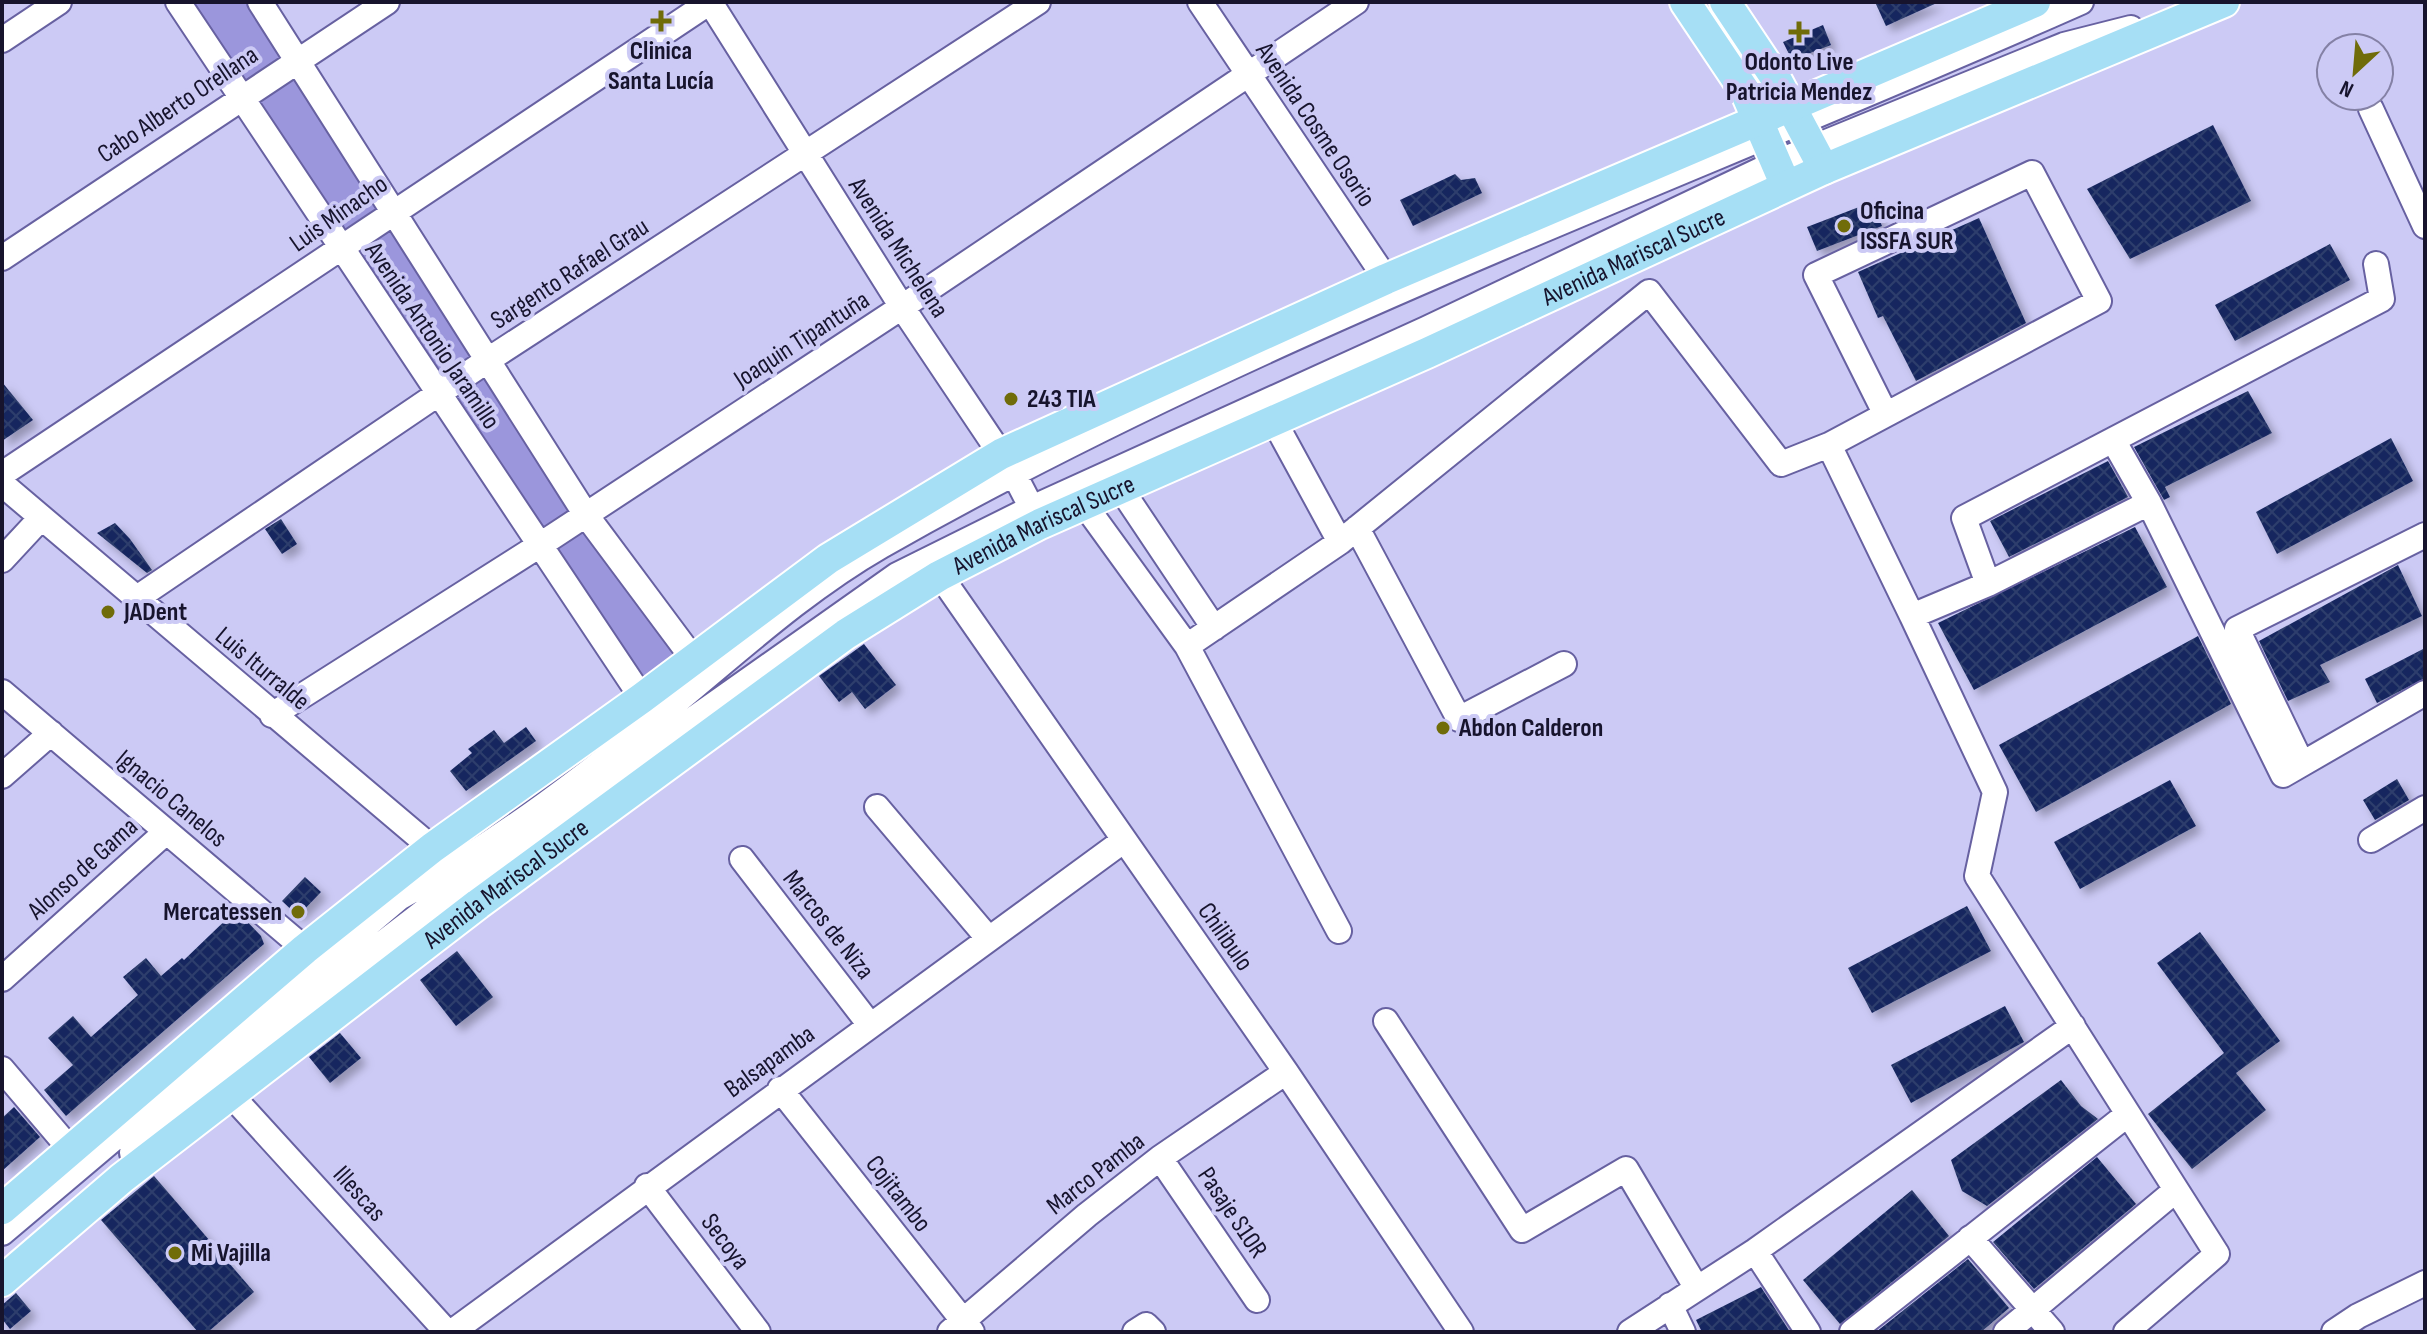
<svg xmlns="http://www.w3.org/2000/svg" width="2427" height="1334" font-family="'Sofia Sans Condensed',sans-serif">
	<defs>
		<pattern id="building-cross-hatch" width="8" height="8" patternUnits="userSpaceOnUse" patternTransform="scale(2)"><rect width="8" height="8" fill="#17285e"/><path d="M0 0l8 8M0 8l8-8" fill="none" stroke="#2f3e6d"/></pattern>
		<filter id="shadow"><feDropShadow dx="6" dy="6" stdDeviation="4" flood-color="#0004"/></filter>
	</defs>
	<rect width="100%" height="100%" fill="#cccaf5"/>
	<path fill="#9b96dc" d="M 178,2 L 260,2 L 694,660 L 642,698 Z"/>
	<path fill="url(#building-cross-hatch)" filter="url(#shadow)" d="M 1875,2 L 1939,2 L 1886,26 Z
		M 1823,25 L 1831,45 L 1797,58 L 1789,54 L 1783,42 Z
		M 2213,125 L 2251,201 L 2130,259 L 2087,189 Z
		M 1455,174 L 1461,180 L 1475,178 L 1482,193 L 1413,226 L 1400,200 Z
		M 1872,202 L 1882,226 L 1817,251 L 1807,227 Z
		M 1979,218 L 2026,323 L 1916,381 L 1883,316 L 1878,318 L 1858,272 Z
		M 2330,244 L 2350,280 L 2235,341 L 2215,305 Z
		M 2,382 L 33,420 L 2,441 Z
		M 2248,391 L 2272,433 L 2165,487 L 2170,497 L 2164,500 L 2134,447 Z
		M 2391,438 L 2413,481 L 2277,554 L 2256,512 Z
		M 2108,461 L 2128,497 L 2009,557 L 1990,521 Z
		M 281,519 L 297,544 L 282,554 L 265,529 Z
		M 115,523 L 130,539 L 152,570 L 147,573 L 97,533 Z
		M 2135,527 L 2167,587 L 1974,690 L 1938,623 Z
		M 2398,565 L 2422,616 L 2320,665 L 2330,682 L 2288,701 L 2259,641 Z
		M 2198,636 L 2231,704 L 2036,812 L 1999,745 Z
		M 864,644 L 896,685 L 865,709 L 852,692 L 839,702 L 819,676 Z
		M 2425,648 L 2425,678 L 2377,703 L 2365,679 Z
		M 526,727 L 536,741 L 466,791 L 450,771 L 472,753 L 468,749 L 494,730 L 504,743 Z
		M 2397,779 L 2409,800 L 2375,820 L 2363,800 Z
		M 2170,780 L 2196,826 L 2080,889 L 2054,842 Z
		M 305,877 L 321,892 L 298,916 L 282,901 Z
		M 1967,906 L 1991,951 L 1872,1013 L 1848,968 Z
		M 236,910 L 261,936 L 264,944 L 66,1116 L 44,1090 L 73,1065 L 48,1038 L 73,1016 L 91,1037 L 138,995 L 123,977 L 146,958 L 161,976 L 182,958 L 184,960 Z
		M 2200,932 L 2280,1041 L 2236,1073 L 2266,1110 L 2192,1169 L 2148,1114 L 2224,1053 L 2157,963 Z
		M 457,951 L 493,997 L 456,1026 L 420,980 Z
		M 2005,1006 L 2024,1042 L 1911,1103 L 1891,1065 Z
		M 340,1033 L 361,1058 L 330,1083 L 309,1057 Z
		M 2061,1080 L 2081,1106 L 2098,1119 L 1987,1206 L 1962,1191 L 1951,1160 Z
		M 14,1107 L 40,1137 L 2,1171 L 2,1118 Z
		M 2097,1157 L 2136,1204 L 2034,1289 L 1993,1242 Z
		M 154,1176 L 254,1292 L 208,1332 L 198,1332 L 101,1220 Z
		M 1912,1190 L 1949,1236 L 1840,1324 L 1803,1280 Z
		M 1968,1259 L 2009,1308 L 1981,1332 L 1876,1332 Z
		M 1761,1287 L 1790,1332 L 1702,1332 L 1696,1320 Z
		M 16,1293 L 31,1311 L 10,1329 L 2,1319 L 2,1305 Z"/>
	<g fill="none" stroke-linecap="round" stroke-linejoin="round">
		<g stroke="#6761a1" stroke-width="28">
			<path id="minor" d="M 178,2 L 642,698
				M 260,2 L 586,515 L 694,660
				M 710,2 L 902,307 L 1014,474 L 1039,522
				M 1200,2 L 1386,279
				M 2,40 L 59,2
				M 2371,109 L 2425,226
				M 2,258 L 387,2
				M 1885,413 L 1816,275 L 2032,173 L 2099,301 L 1829,445 L 1912,616
				M 1274,421 L 1340,542
				M 2113,440 L 2149,503 L 2283,775 L 2425,693
				M 2,474 L 710,2
				M 2,484 L 432,848 L 444,862
				M 1121,489 L 1214,628
				M 1084,504 L 1187,646 L 1339,931
				M 1357,528 L 1459,719 L 1564,664
				M 2,560 L 41,518
				M 930,561 L 1286,1072 L 1461,1332
				M 1988,584 L 2149,503
				M 137,598 L 488,360 L 1038,2
				M 1187,646 L 1340,542 L 1649,292 L 1781,464 L 1829,445
				M 2,692 L 305,949
				M 272,715 L 540,545 L 902,307 L 1356,2
				M 2302,764 L 2237,629 L 2425,535
				M 2,776 L 51,733
				M 877,807 L 988,938
				M 2371,840 L 2425,808
				M 742,859 L 870,1025
				M 2,979 L 166,832
				M 1386,1021 L 1522,1230 L 1626,1169 L 1696,1287
				M 2,1069 L 70,1149
				M 780,1089 L 972,1332
				M 230,1094 L 447,1332
				M 132,1153 L 362,959 L 461,883 L 897,575 L 1032,508 L 1426,329 L 1775,163 L 2064,45 L 2131,28
				M 1160,1158 L 1257,1300
				M 647,1186 L 758,1332
				M 2,1233 L 399,898 C 500,842 593,771 681,698 C 745,645 808,588 881,546 C 1263,329 1680,180 2081,2
				M 1970,1238 L 2052,1332
				M 1755,1251 L 1808,1332
				M 1670,1305 L 1683,1332
				M 452,1332 L 1123,841
				M 950,1332 L 1087,1215 L 1160,1158 L 1286,1072
				M 1135,1332 L 1146,1325 L 1153,1332
				M 1630,1332 L 1755,1251 L 2073,1026
				M 1852,1332 L 2128,1114
				M 2006,1332 L 2176,1190
				M 2126,1332 L 2217,1254 L 1977,876 L 1995,792 L 1912,616 L 1988,584 L 1964,518 L 2382,299 L 2376,264
				M 2334,1332 L 2358,1316 L 2425,1283"/>
		</g>
		<g stroke="#fff" stroke-width="34">
			<g id="major">
				<path d="M 1685,2 L 1746,93 L 1786,186"/>
				<path d="M 1725,2 L 1775,77 L 1824,169"/>
				<path d="M 2,1209 L 305,949 L 432,848 L 642,698 L 828,559 L 1001,454 L 1386,279 L 2035,2"/>
				<path id="s1" d="M 2,1281 L 122,1178 L 478,904 L 846,634 L 939,576 L 1040,524 L 1427,353 L 1824,169 L 2224,2"/>
			</g>
		</g>
		<use href="#minor" stroke="#fff" stroke-width="24"/>
		<use href="#major" stroke="#a6dff5" stroke-width="30"/>
	</g>
	<g fill="#706c09" stroke="#cccaf5" stroke-width="3">
		<path d="M657 9h8v8h8v8h-8v8h-8v-8h-8v-8h8z"/>
		<path d="M1795 20h8v8h8v8h-8v8h-8v-8h-8v-8h8z"/>
		<circle cx="1844" cy="226" r="8"/>
		<circle cx="1011" cy="399" r="8"/>
		<circle cx="108" cy="612" r="8"/>
		<circle cx="1443" cy="728" r="8"/>
		<circle cx="298" cy="912" r="8"/>
		<circle cx="175" cy="1253" r="8"/>
	</g>
	<g text-anchor="middle" dominant-baseline="central" stroke-width="8" stroke-linejoin="round" paint-order="stroke">
		<g font-size="26" font-weight="bold" fill="#17142d" stroke="#cccaf5" text-anchor="start">
			<text x="661" y="51" text-anchor="middle">Clinica<tspan x="661" dy="30">Santa Lucía</tspan></text>
			<text x="1799" y="62" text-anchor="middle">Odonto Live<tspan x="1799" dy="30">Patricia Mendez</tspan></text>
			<text x="1860" y="211">Oficina<tspan x="1860" dy="30">ISSFA SUR</tspan></text>
			<text x="1027" y="399">243 TIA</text>
			<text x="124" y="612">JADent</text>
			<text x="1459" y="728">Abdon Calderon</text>
			<text x="282" y="912" text-anchor="end">Mercatessen</text>
			<text x="191" y="1253">Mi Vajilla</text>
		</g>
		<g font-size="26" fill="#17142d" stroke="#cccaf5">
			<text transform="translate(178 105) rotate(-34)">Cabo Alberto Orellana</text>
			<text transform="translate(1315 125) rotate(56)">Avenida Cosme Osorio</text>
			<text transform="translate(339 214) rotate(-35)">Luis Minacho</text>
			<text transform="translate(898 248) rotate(57)">Avenida Michelena</text>
			<text stroke="none"><textPath href="#s1" startOffset="1938">Avenida Mariscal Sucre</textPath></text>
			<text transform="translate(570 274) rotate(-33)">Sargento Rafael Grau</text>
			<text transform="translate(432 336) rotate(56)">Avenida Antonio Jaramillo</text>
			<text transform="translate(802 340) rotate(-33)">Joaquin Tipantuña</text>
			<text stroke="none"><textPath href="#s1" startOffset="1290">Avenida Mariscal Sucre</textPath></text>
			<text transform="translate(262 669) rotate(40)">Luis Iturralde</text>
			<text transform="translate(171 799) rotate(40)">Ignacio Canelos</text>
			<text transform="translate(83 869) rotate(-42)">Alonso de Gama</text>
			<text stroke="none"><textPath href="#s1" startOffset="642">Avenida Mariscal Sucre</textPath></text>
			<text transform="translate(828 925) rotate(52)">Marcos de Niza</text>
			<text transform="translate(1225 937) rotate(55)">Chilibulo</text>
			<text transform="translate(770 1062) rotate(-36)">Balsapamba</text>
			<text transform="translate(1096 1174) rotate(-38)">Marco Pamba</text>
			<text transform="translate(359 1194) rotate(48)">Illescas</text>
			<text transform="translate(898 1194) rotate(52)">Cojitambo</text>
			<text transform="translate(1232 1213) rotate(56)">Pasaje S10R</text>
			<text transform="translate(725 1242) rotate(53)">Secoya</text>
		</g>
	</g>
	<rect width="2427" height="1334" fill="none" stroke="#17142d" stroke-width="8"/>
	<g transform="translate(2355 72) rotate(206)"><circle r="38" fill="#cccaf5" stroke="#8481a5" stroke-width="2"/>
	<path d="M0-6L14 30L0 20L-14 30Z" fill="#706c09"/>
	<text y="-12" font-size="22" font-weight="bold" text-anchor="middle" fill="#17142d">N</text>
	</g>
</svg>
